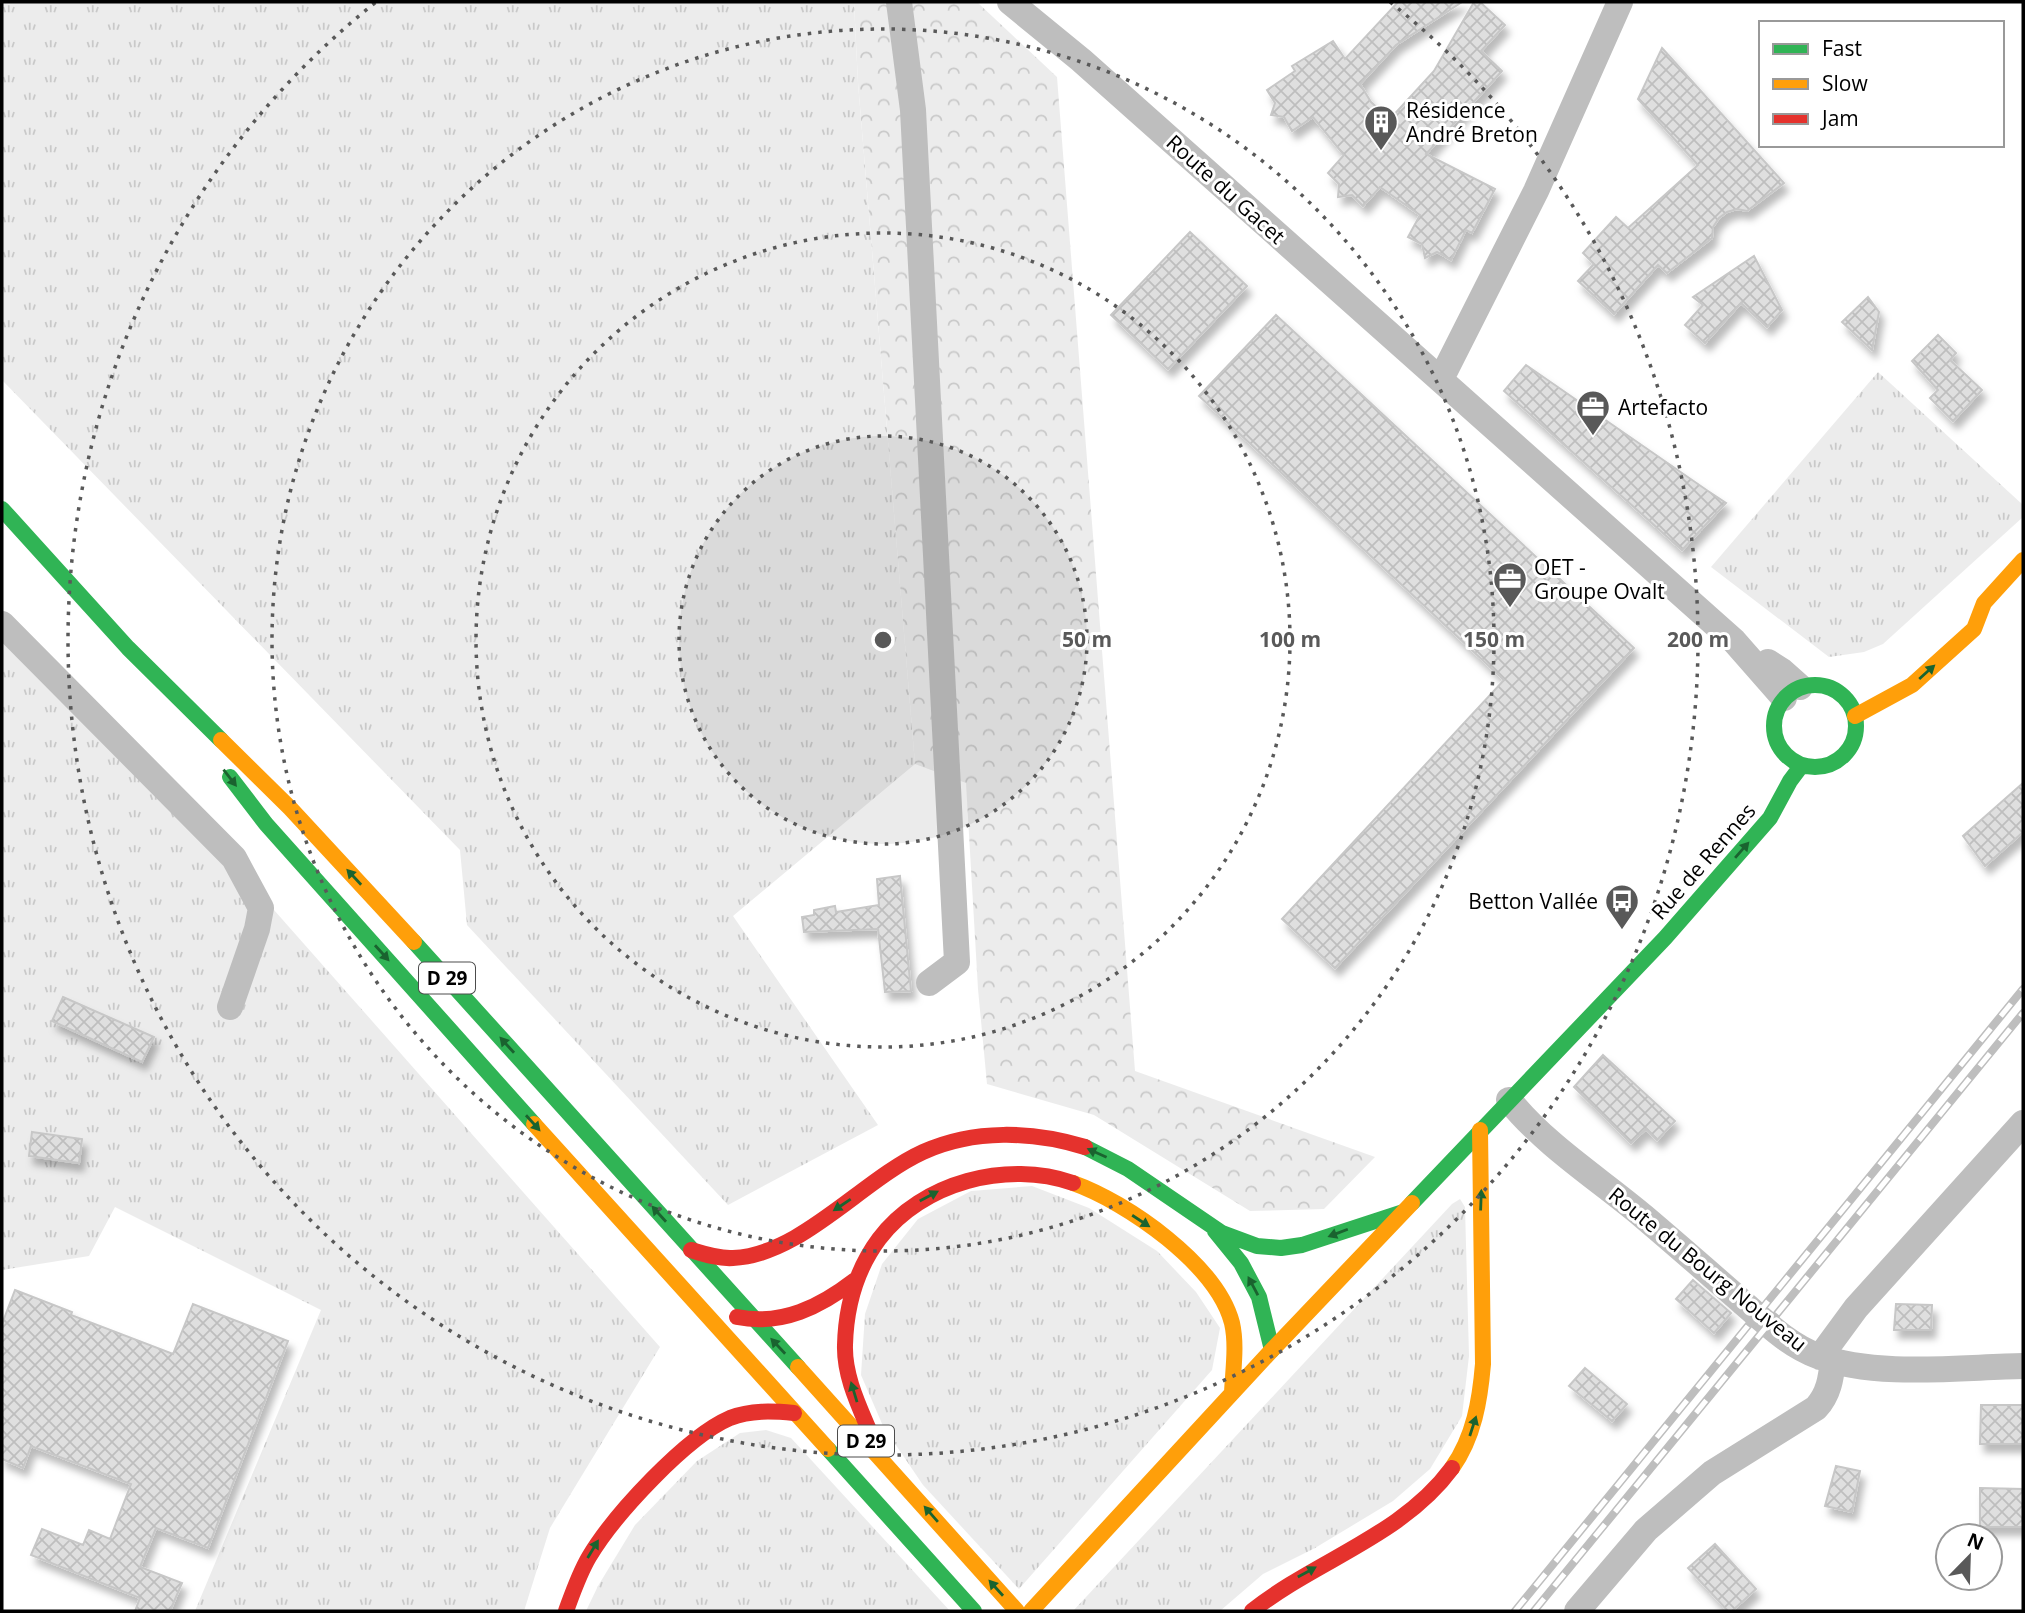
<svg xmlns="http://www.w3.org/2000/svg" width="2025" height="1613" font-family="'Open Sans',sans-serif">
	<defs>
		<pattern id="grass-tufts" width="24" height="20" patternUnits="userSpaceOnUse" patternTransform="scale(1.75)"><rect width="24" height="20" fill="#ececec"/><path d="M3 7l-1-3M5 7V3M7 7l1-3M15 17l-1-3M17 17v-4M19 17l1-3" fill="none" stroke="#c9c9c9"/></pattern>
		<pattern id="forest-crowns" width="20" height="18" patternUnits="userSpaceOnUse" patternTransform="scale(1.75)"><rect width="20" height="18" fill="#ececec"/><path d="M2 6a3 3 0 1 1 6 0M12 15a3 3 0 1 1 6 0" fill="none" stroke="#c9c9c9"/></pattern>
		<pattern id="building-cross-hatch" width="8" height="8" patternUnits="userSpaceOnUse" patternTransform="scale(1.75)"><rect width="8" height="8" fill="#dfdfdf"/><path d="M0 0l8 8M0 8l8-8" fill="none" stroke="#bebebe"/></pattern>
		<filter id="shadow"><feDropShadow dx="4.5" dy="8" stdDeviation="3.5" flood-color="#0004"/></filter>
	</defs>
	<rect width="100%" height="100%" fill="#fff"/>
	<path fill="url(#grass-tufts)" d="M 2,2 L 854,2 L 858,83 L 915,764 L 733,916 L 878,1125 L 728,1205 L 467,925 L 460,850 L 2,380 Z
		M 1878,372 L 2023,505 L 2023,517 L 1883,644 L 1864,652 L 1829,657 L 1711,567 Z
		M 2,611 L 259,893 L 660,1347 L 550,1528 L 524,1611 L 195,1611 L 321,1310 L 115,1207 L 89,1256 L 2,1270 Z
		M 1032,1186 L 1089,1208 L 1157,1251 L 1196,1292 L 1220,1328 L 1212,1370 L 1019,1589 L 923,1485 L 883,1426 L 861,1375 L 865,1314 L 882,1264 L 918,1219 L 971,1191 Z
		M 1460,1199 L 1465,1207 L 1469,1356 L 1462,1416 L 1430,1469 L 1393,1501 L 1315,1548 L 1263,1574 L 1220,1611 L 1073,1611 L 1452,1204 Z
		M 766,1430 L 791,1438 L 950,1611 L 586,1611 L 598,1586 L 635,1525 L 697,1461 L 740,1433 Z"/>
	<path fill="url(#forest-crowns)" d="M 854,2 L 977,2 L 1057,77 L 1135,1071 L 1375,1157 L 1324,1209 L 1250,1211 L 1094,1115 L 987,1084 L 978,989 L 966,783 L 915,764 L 858,83 Z"/>
	<path fill="url(#building-cross-hatch)" stroke="#c7c7c7" stroke-width="2" filter="url(#shadow)" d="M 1398,2 L 1462,2 L 1396,45 L 1360,84 L 1371,102 L 1390,119 L 1434,71 L 1474,2 L 1480,2 L 1505,25 L 1481,51 L 1502,71 L 1426,154 L 1495,189 L 1472,233 L 1466,230 L 1451,260 L 1437,252 L 1425,258 L 1422,244 L 1408,237 L 1420,215 L 1380,187 L 1363,206 L 1352,195 L 1338,197 L 1339,184 L 1328,173 L 1344,155 L 1313,117 L 1292,131 L 1284,117 L 1271,115 L 1275,103 L 1267,90 L 1295,71 L 1292,66 L 1333,41 L 1345,59 Z
		M 1662,48 L 1784,183 L 1747,211 L 1737,209 L 1727,212 L 1719,218 L 1713,227 L 1712,238 L 1667,273 L 1658,265 L 1614,314 L 1578,281 L 1594,264 L 1583,253 L 1616,217 L 1628,228 L 1698,165 L 1638,99 Z
		M 1190,232 L 1247,286 L 1168,369 L 1111,315 Z
		M 1754,256 L 1782,310 L 1767,327 L 1741,303 L 1705,343 L 1685,325 L 1703,305 L 1693,297 Z
		M 1868,297 L 1879,312 L 1872,350 L 1842,322 Z
		M 1276,315 L 1634,648 L 1335,968 L 1282,919 L 1504,680 L 1199,396 Z
		M 1938,335 L 1956,353 L 1950,360 L 1982,390 L 1953,421 L 1930,398 L 1938,390 L 1912,361 Z
		M 1526,365 L 1708,491 L 1726,503 L 1682,550 L 1504,391 Z
		M 2023,783 L 2023,832 L 1985,866 L 1963,836 Z
		M 900,876 L 911,991 L 885,992 L 878,929 L 804,932 L 802,917 L 814,915 L 814,910 L 835,906 L 836,912 L 879,905 L 877,879 Z
		M 63,997 L 154,1037 L 142,1062 L 52,1021 Z
		M 1603,1055 L 1675,1121 L 1657,1140 L 1646,1129 L 1631,1143 L 1574,1087 Z
		M 32,1132 L 82,1139 L 79,1163 L 29,1156 Z
		M 1693,1280 L 1731,1313 L 1714,1333 L 1676,1299 Z
		M 15,1290 L 72,1312 L 71,1315 L 173,1354 L 193,1304 L 288,1341 L 208,1548 L 156,1528 L 140,1567 L 182,1583 L 170,1611 L 135,1611 L 140,1598 L 31,1555 L 42,1529 L 83,1545 L 89,1530 L 110,1539 L 131,1484 L 31,1446 L 23,1468 L 2,1459 L 2,1324 Z
		M 1896,1304 L 1932,1305 L 1931,1330 L 1894,1330 Z
		M 1585,1368 L 1627,1404 L 1612,1421 L 1569,1386 Z
		M 1981,1405 L 2023,1405 L 2023,1444 L 1980,1444 Z
		M 1836,1466 L 1860,1471 L 1852,1512 L 1825,1506 Z
		M 1980,1488 L 2023,1489 L 2023,1527 L 1980,1527 Z
		M 1715,1544 L 1756,1589 L 1732,1611 L 1728,1611 L 1688,1568 Z"/>
	<g fill="none" stroke-linecap="round" stroke-linejoin="round">
		<path stroke="#bebebe" stroke-width="26" d="M 899,2 L 913,110 L 957,962 L 929,983
			M 1010,2 L 1081,60 L 1734,641 L 1784,698
			M 1441,379 L 1536,191 L 1620,2
			M 2,624 L 234,858 L 261,908 L 257,929 L 230,1007
			M 1768,662 L 1782,671 L 1800,687
			M 1509,1100 C 1546,1146 1599,1179 1644,1217 C 1677,1245 1709,1273 1741,1301 C 1764,1321 1788,1345 1818,1356 C 1876,1378 1961,1367 2023,1366
			M 1820,1357 L 1856,1308 L 2023,1123
			M 1577,1611 L 1646,1530 L 1712,1473 L 1816,1408 C 1829,1394 1831,1378 1833,1360"/>
		<path stroke="#30b455" stroke-width="16" d="M 2,509 L 128,648 L 221,740
			M1774 726a41 41 0 1 1 82 0a41 41 0 1 1-82 0Z
			M 230,777 L 266,824 L 534,1124
			M 414,942 L 798,1367
			M 1085,1147 L 1128,1169 L 1222,1233 L 1257,1246 L 1281,1248 L 1302,1245 L 1403,1212
			M 1412,1203 L 1665,938 L 1770,818 L 1790,781 L 1802,765
			M 1215,1231 L 1241,1263 L 1259,1297 L 1272,1350
			M 828,1449 L 974,1611"/>
		<path stroke="#ff9f0a" stroke-width="16" d="M 1855,716 L 1912,685 L 1974,629 L 1984,603 L 2023,560
			M 221,740 L 290,808 L 414,942
			M 534,1124 L 828,1449
			M 1073,1183 C 1127,1202 1217,1265 1232,1323 C 1237,1345 1233,1370 1232,1393
			M 798,1367 L 1017,1611
			M 1452,1468 C 1474,1437 1480,1400 1483,1364 L 1480,1130
			M 1031,1611 L 1272,1350 L 1412,1203"/>
		<path stroke="#e5322d" stroke-width="16" d="M 691,1250 C 704,1254 719,1259 733,1258 C 801,1255 862,1180 923,1152 C 974,1129 1032,1131 1085,1147
			M 737,1317 C 782,1326 820,1307 855,1280
			M 872,1437 C 860,1408 844,1377 845,1345 C 846,1307 856,1270 879,1239 C 922,1182 1007,1160 1073,1183
			M 566,1611 C 573,1592 579,1574 589,1557 C 614,1515 686,1437 730,1418 C 751,1410 772,1411 794,1413
			M 1252,1611 C 1316,1560 1402,1536 1452,1468"/>
		<g stroke="#bebebe" stroke-width="8">
			<path id="rail" d="M 1515,1611 L 2023,989
				M 1534,1611 L 2023,1013"/>
		</g>
		<use href="#rail" stroke="#fff" stroke-width="5" stroke-dasharray="16" stroke-linecap="butt"/>
	</g>
	<defs><path id="oneway-solid" d="M-6-.8H1V-3.2L6.5 0L1 3.2V.8H-6Z" transform="scale(1.75)"/></defs>
	<g fill="#1a632f">
		<use href="#oneway-solid" transform="translate(1927 672) rotate(-42)"/>
		<use href="#oneway-solid" transform="translate(230 778) rotate(52)"/>
		<use href="#oneway-solid" transform="translate(1742 850) rotate(-49)"/>
		<use href="#oneway-solid" transform="translate(354 877) rotate(-133)"/>
		<use href="#oneway-solid" transform="translate(382 953) rotate(48)"/>
		<use href="#oneway-solid" transform="translate(507 1045) rotate(-132)"/>
		<use href="#oneway-solid" transform="translate(533 1123) rotate(48)"/>
		<use href="#oneway-solid" transform="translate(1097 1153) rotate(-156)"/>
		<use href="#oneway-solid" transform="translate(929 1196) rotate(-28)"/>
		<use href="#oneway-solid" transform="translate(1481 1200) rotate(-88)"/>
		<use href="#oneway-solid" transform="translate(842 1205) rotate(146)"/>
		<use href="#oneway-solid" transform="translate(659 1214) rotate(-132)"/>
		<use href="#oneway-solid" transform="translate(1141 1221) rotate(33)"/>
		<use href="#oneway-solid" transform="translate(1338 1233) rotate(159)"/>
		<use href="#oneway-solid" transform="translate(1253 1286) rotate(-118)"/>
		<use href="#oneway-solid" transform="translate(778 1346) rotate(-133)"/>
		<use href="#oneway-solid" transform="translate(854 1392) rotate(-107)"/>
		<use href="#oneway-solid" transform="translate(1473 1426) rotate(-72)"/>
		<use href="#oneway-solid" transform="translate(931 1514) rotate(-131)"/>
		<use href="#oneway-solid" transform="translate(593 1549) rotate(-59)"/>
		<use href="#oneway-solid" transform="translate(1307 1572) rotate(-29)"/>
		<use href="#oneway-solid" transform="translate(996 1588) rotate(-132)"/>
	</g>
	<circle cx="883" cy="640" r="204" fill="#595959" fill-opacity=".12"/>
	<g fill="none" stroke="#595959" stroke-width="3.5" stroke-dasharray="3.5 7">
		<circle cx="883" cy="640" r="204"/>
		<circle cx="883" cy="640" r="407"/>
		<circle cx="883" cy="640" r="611"/>
		<path d="M1390 2A815 815 0 1 1 376 2"/>
	</g>
	<defs>
		<g id="building-pin" transform="scale(1.75)"><path d="M0 17L-7.5 6A9.5 9.5 0 1 1 7.5 6Z" fill="#595959" stroke="#fff"/><path d="M-4-6H4V6H1V3H-1V6H-4ZM-2.5-4.3h1.7v1.8h-1.7ZM.8-4.3h1.7v1.8H.8ZM-2.5-1h1.7V.8h-1.7ZM.8-1h1.7V.8H.8Z" fill="#fff"/></g>
		<g id="office-pin" transform="scale(1.75)"><path d="M0 17L-7.5 6A9.5 9.5 0 1 1 7.5 6Z" fill="#595959" stroke="#fff"/><path d="M-6-3h4V-5.5h4V-3h4V5H-6ZM-1-4.5V-3h2v-1.5ZM-6 0V1H6V0Z" fill="#fff"/></g>
		<g id="bus-pin" transform="scale(1.75)"><path d="M0 17L-7.5 6A9.5 9.5 0 1 1 7.5 6Z" fill="#595959" stroke="#fff"/><path d="M-5-6H5V4H4V6H2V4H-2V6H-4V4H-5ZM-3.5-4V0h7V-4ZM-3.5 1.2v1.5H-2V1.2ZM2 1.2v1.5H3.5V1.2Z" fill="#fff"/></g>
	</defs>
	<g fill-rule="evenodd">
		<use href="#building-pin" x="1381" y="122"/>
		<use href="#office-pin" x="1593" y="407"/>
		<use href="#office-pin" x="1510" y="579"/>
		<use href="#bus-pin" x="1622" y="901"/>
	</g>
	<g text-anchor="middle" dominant-baseline="central" stroke-width="6" stroke-linejoin="round" paint-order="stroke">
		<g fill="#fff" stroke="#4c4c4c" stroke-width="2">
			<rect x="419" y="962.5" width="56" height="31" rx="5"/>
			<rect x="838" y="1425.5" width="56" height="31" rx="5"/>
		</g>
		<g font-size="19" font-weight="bold" fill="#000">
			<text x="447" y="978">D 29</text>
			<text x="866" y="1441">D 29</text>
		</g>
		<g font-size="21" fill="#000" stroke="#fff" text-anchor="start">
			<text x="1406" y="110">Résidence<tspan x="1406" dy="24">André Breton</tspan></text>
			<text x="1618" y="407">Artefacto</text>
			<text x="1534" y="567">OET -<tspan x="1534" dy="24">Groupe Ovalt</tspan></text>
			<text x="1598" y="901" text-anchor="end">Betton Vallée</text>
		</g>
		<g font-size="21" fill="#000" stroke="#fff">
			<text transform="translate(1226 189) rotate(42)">Route du Gacet</text>
			<text transform="translate(1703 861) rotate(-49)">Rue de Rennes</text>
			<text transform="translate(1708 1269) rotate(39)">Route du Bourg Nouveau</text>
		</g>
	</g>
	<circle cx="883" cy="640" r="10" fill="#595959" stroke="#fff" stroke-width="3.5"/>
	<g font-size="21" text-anchor="middle" font-weight="bold" fill="#595959" stroke="#fff" stroke-width="6" stroke-linejoin="round" paint-order="stroke">
		<text x="1087" y="647">50 m</text>
		<text x="1290" y="647">100 m</text>
		<text x="1494" y="647">150 m</text>
		<text x="1698" y="647">200 m</text>
	</g>
	<rect width="2025" height="1613" fill="none" stroke="#000000" stroke-width="7"/>
	<rect x="1759" y="21" width="245" height="126" fill="#ffffff" stroke="#999999" stroke-width="2"/>
	<rect x="1773" y="44" width="35" height="10" fill="#30b455" stroke="#999999" stroke-width="2"/>
	<text x="1822" y="56" font-size="21" fill="#000000">Fast</text>
	<rect x="1773" y="79" width="35" height="10" fill="#ff9f0a" stroke="#999999" stroke-width="2"/>
	<text x="1822" y="91" font-size="21" fill="#000000">Slow</text>
	<rect x="1773" y="114" width="35" height="10" fill="#e5322d" stroke="#999999" stroke-width="2"/>
	<text x="1822" y="126" font-size="21" fill="#000000">Jam</text>
	<g transform="translate(1969 1557) rotate(23)"><circle r="33" fill="#ffffff" stroke="#999999" stroke-width="2"/>
	<path d="M0-5L12 26L0 18L-12 26Z" fill="#595959"/>
	<text y="-10" font-size="19" font-weight="bold" text-anchor="middle" fill="#000000">N</text>
	</g>
</svg>
